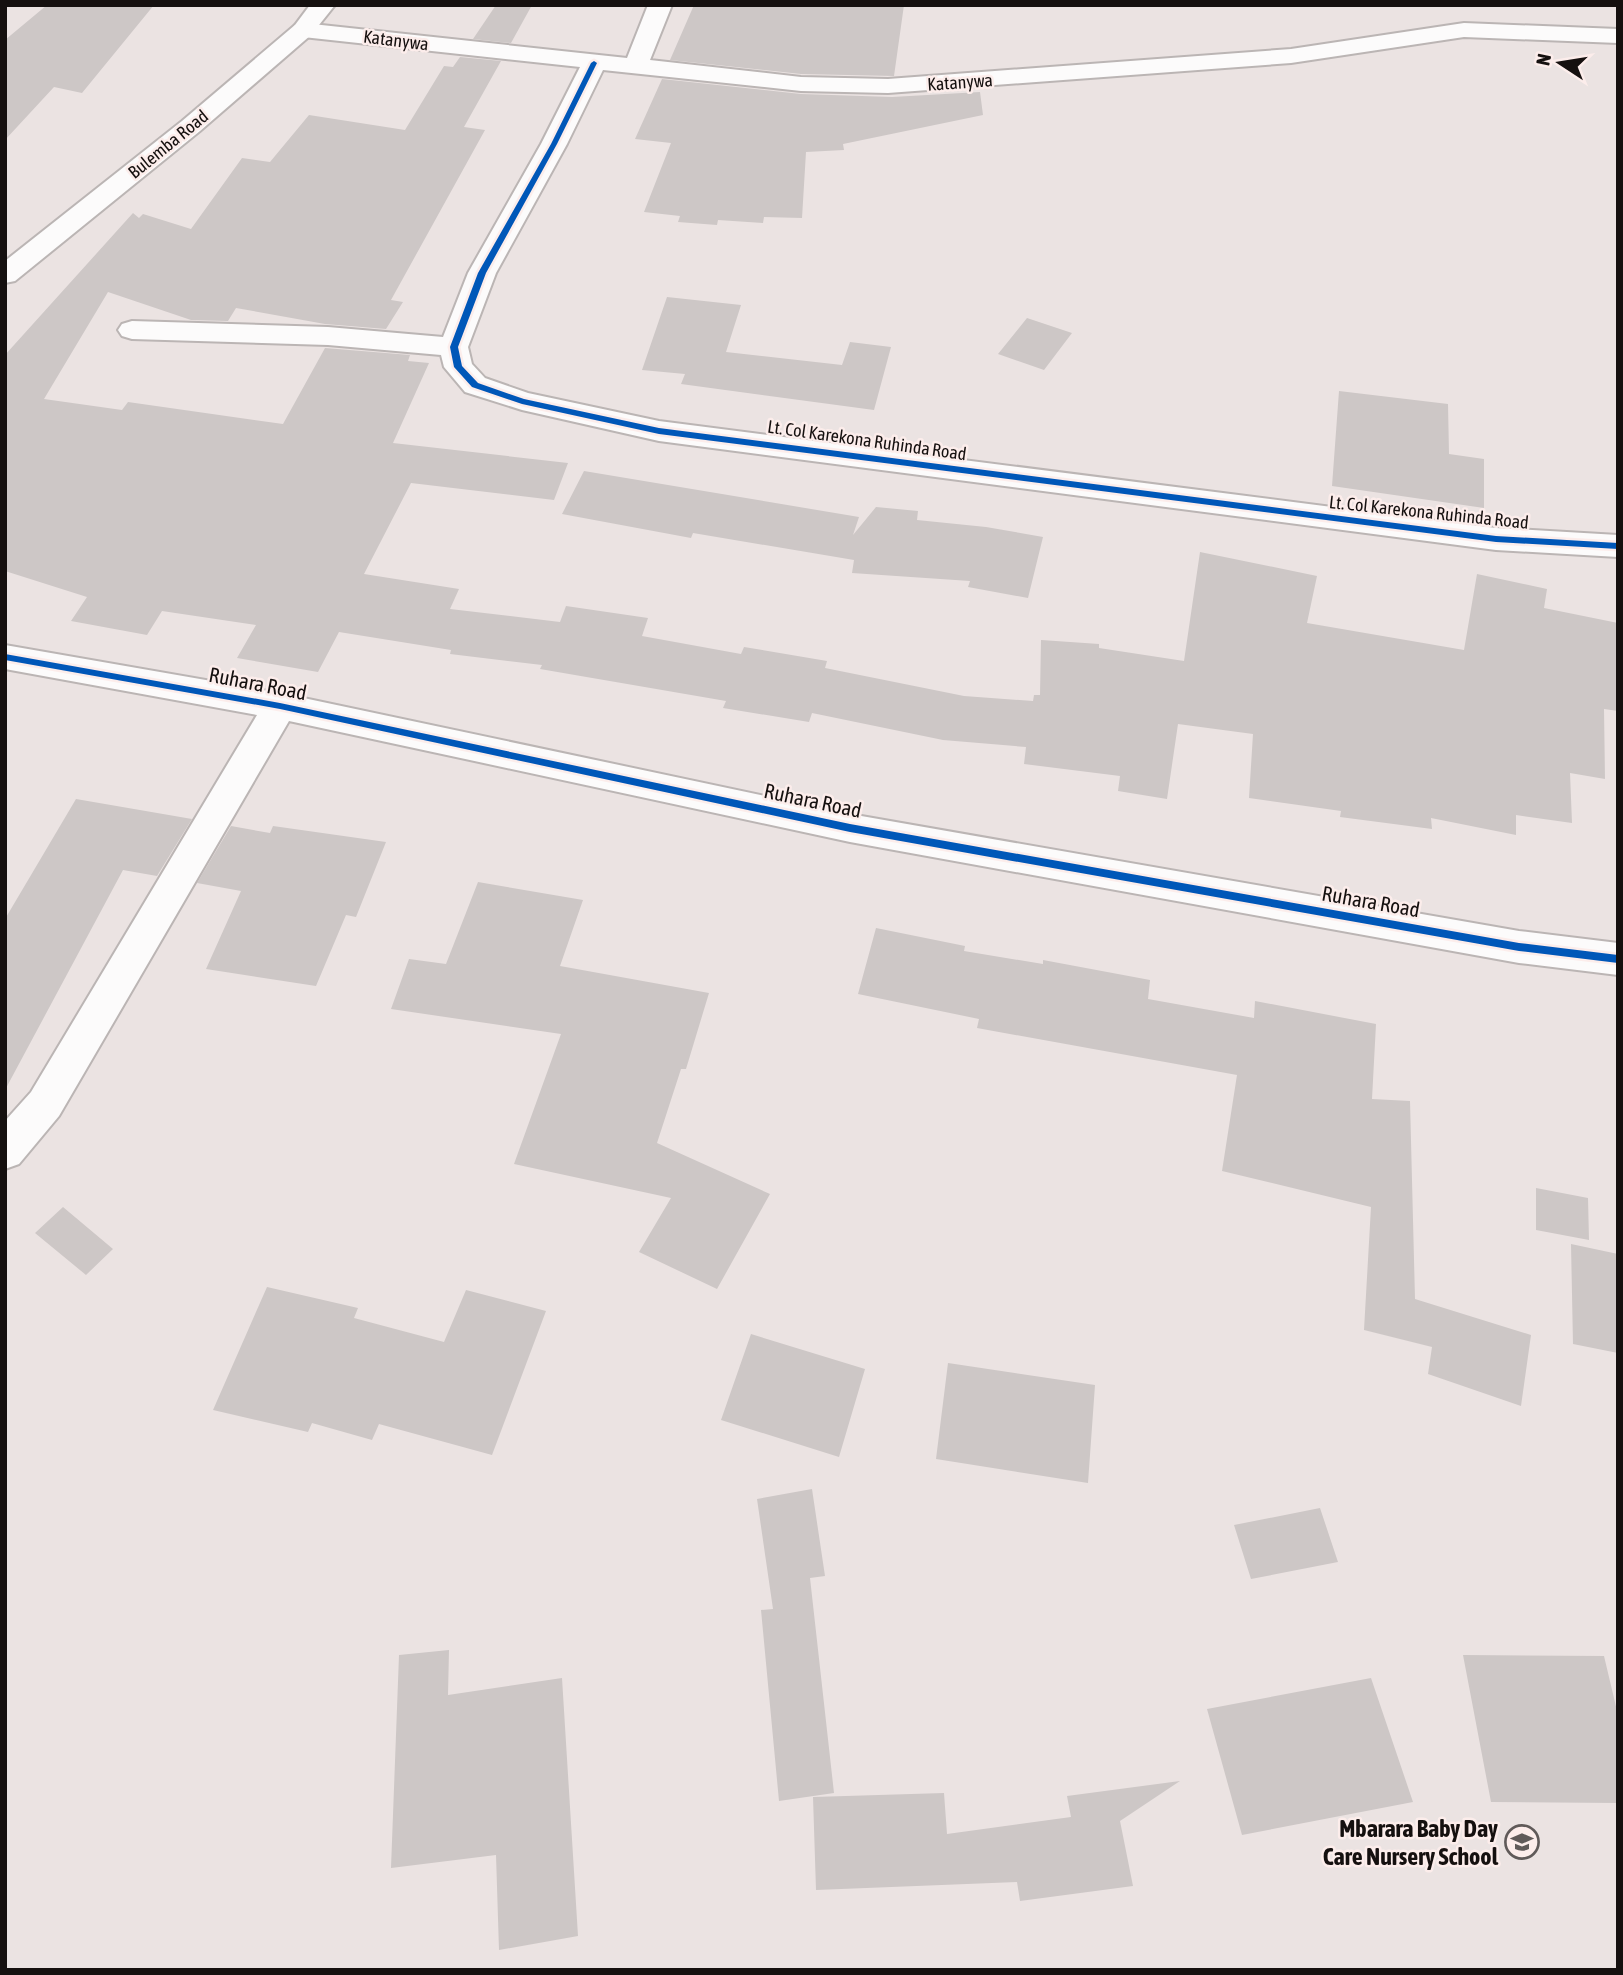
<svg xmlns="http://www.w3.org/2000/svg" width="1623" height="1975" font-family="'Asap Condensed',sans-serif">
	<rect width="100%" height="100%" fill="#ebe3e2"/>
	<path fill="#cdc7c6" d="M 47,5 L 154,5 L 82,93 L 54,87 L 5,140 L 5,40 Z
		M 496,5 L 532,5 L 511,43 L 473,39 Z
		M 694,5 L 904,5 L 894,76 L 801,74 L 670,60 Z
		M 460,57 L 501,61 L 464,127 L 485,130 L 391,300 L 403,302 L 386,329 L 325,324 L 236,308 L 228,321 L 191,320 L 108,292 L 44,399 L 122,410 L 128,402 L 283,424 L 325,348 L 410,355 L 408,361 L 429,363 L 393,443 L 568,463 L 554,500 L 411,483 L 364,574 L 459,589 L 450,609 L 560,622 L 566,606 L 648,618 L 642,636 L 741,654 L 744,647 L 827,661 L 825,668 L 964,696 L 1033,701 L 1034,695 L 1040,695 L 1041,640 L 1099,644 L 1099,648 L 1184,661 L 1200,552 L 1317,576 L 1307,623 L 1464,650 L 1477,574 L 1547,589 L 1544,608 L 1618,623 L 1618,711 L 1604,709 L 1605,779 L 1570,773 L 1572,823 L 1516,815 L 1516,835 L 1431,818 L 1432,829 L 1340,817 L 1341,811 L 1249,798 L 1253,734 L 1178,724 L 1167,799 L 1118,791 L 1120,776 L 1024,764 L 1026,747 L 943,740 L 812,713 L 809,722 L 723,708 L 726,701 L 540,669 L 542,665 L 450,654 L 451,650 L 339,632 L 318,672 L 237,658 L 256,625 L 162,611 L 147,635 L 71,621 L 87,597 L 5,571 L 5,355 L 133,213 L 139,218 L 143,214 L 191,229 L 242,158 L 270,162 L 309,115 L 405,130 L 444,66 L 453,67 Z
		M 662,79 L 801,94 L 892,97 L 980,92 L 983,115 L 843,144 L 844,150 L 806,152 L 802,218 L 764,217 L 763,223 L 718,220 L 717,225 L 678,222 L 680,216 L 644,212 L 671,143 L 635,139 Z
		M 667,297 L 741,305 L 726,352 L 842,365 L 850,342 L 891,347 L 874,410 L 681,384 L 685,374 L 642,370 Z
		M 1027,318 L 1072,333 L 1044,370 L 998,354 Z
		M 1339,391 L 1448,404 L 1449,454 L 1484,459 L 1484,508 L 1332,486 Z
		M 584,471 L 859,517 L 853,535 L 876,507 L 918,511 L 917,520 L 986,527 L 1043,537 L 1028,598 L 968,587 L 970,581 L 852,573 L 854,560 L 693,533 L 691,538 L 562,514 Z
		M 76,799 L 192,819 L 157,876 L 123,870 L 5,1090 L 5,919 Z
		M 231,826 L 270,833 L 273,826 L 386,842 L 356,917 L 346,915 L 316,986 L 206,969 L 241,891 L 197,883 Z
		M 478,882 L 583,900 L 560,966 L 709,993 L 686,1069 L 681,1069 L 657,1143 L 770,1194 L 717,1289 L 639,1252 L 671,1198 L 514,1164 L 561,1034 L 391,1009 L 409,959 L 446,964 Z
		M 876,928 L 965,946 L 964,951 L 1043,964 L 1043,960 L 1150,980 L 1148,999 L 1254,1018 L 1255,1001 L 1376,1024 L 1372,1099 L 1410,1101 L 1415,1299 L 1531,1335 L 1521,1406 L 1428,1374 L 1432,1347 L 1364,1330 L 1371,1207 L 1222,1171 L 1237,1075 L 977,1028 L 979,1019 L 858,994 Z
		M 1536,1188 L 1588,1198 L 1589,1240 L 1536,1230 Z
		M 63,1207 L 113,1249 L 86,1275 L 35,1233 Z
		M 1571,1244 L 1618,1254 L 1618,1353 L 1573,1344 Z
		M 267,1287 L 358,1308 L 354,1318 L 444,1342 L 466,1290 L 546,1311 L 492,1455 L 379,1424 L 372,1440 L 312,1423 L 308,1432 L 213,1410 Z
		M 751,1334 L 865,1369 L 839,1457 L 721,1420 Z
		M 948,1363 L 1095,1385 L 1088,1483 L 936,1459 Z
		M 812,1489 L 825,1576 L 810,1578 L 834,1793 L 779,1801 L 761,1610 L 773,1609 L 757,1499 Z
		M 1320,1508 L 1338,1562 L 1251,1579 L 1234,1525 Z
		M 449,1650 L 448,1695 L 562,1678 L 578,1936 L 499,1950 L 496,1855 L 391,1868 L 399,1655 Z
		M 1463,1655 L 1604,1656 L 1618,1715 L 1618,1803 L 1491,1802 Z
		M 1371,1678 L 1413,1802 L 1242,1835 L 1207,1709 Z
		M 1180,1781 L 1120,1821 L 1133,1886 L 1020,1901 L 1017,1882 L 816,1890 L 813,1797 L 944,1793 L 947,1834 L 1071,1817 L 1067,1796 Z"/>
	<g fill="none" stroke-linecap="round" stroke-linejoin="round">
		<g stroke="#bbb5b4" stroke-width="4">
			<path id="minor" d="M 648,5 L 672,5 L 650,60 L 801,77 L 888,79 L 1291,49 L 1464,23 L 1618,29 L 1618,43 L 1464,37 L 1291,63 L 888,93 L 801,91 L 603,70 L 567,144 L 496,273 L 468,347 L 472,364 L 485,378 L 528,393 L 659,421 L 1496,528 L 1618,535 L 1618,557 L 1496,550 L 659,441 L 522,410 L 465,392 L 444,367 L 441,355 L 328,345 L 132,339 L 122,336 L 118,330 L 122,324 L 132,321 L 328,327 L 443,337 L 468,273 L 541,144 L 580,67 L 303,37 L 295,35 L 291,30 L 295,25 L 303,23 L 627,58 Z
				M 5,645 L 280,693 L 850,814 L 1519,931 L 1618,943 L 1618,975 L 1519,963 L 850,842 L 289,721 L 59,1116 L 19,1164 L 5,1169 L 5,1121 L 31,1092 L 257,715 L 5,669 Z"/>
		</g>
		<g stroke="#bbb5b4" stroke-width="4">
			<path id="major" d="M 310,5 L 335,5 L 311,35 L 200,131 L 15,281 L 5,283 L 5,261 L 182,121 L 295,25 Z"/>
		</g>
		<use href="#minor" fill="#fcfbfb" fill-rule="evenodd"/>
		<use href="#major" fill="#fcfbfb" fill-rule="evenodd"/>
		<g stroke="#fcedeb" stroke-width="5">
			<path id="cycleway" d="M 594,61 L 597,63 L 557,144 L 486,273 L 458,347 L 462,366 L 478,383 L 524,399 L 659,428 L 1496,536 L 1618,543 L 1618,549 L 1496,542 L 659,434 L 522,404 L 472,387 L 454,367 L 450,347 L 478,273 L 551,144 L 591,63 Z
				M 5,654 L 280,703 L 850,824 L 1519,943 L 1618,955 L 1618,963 L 1519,951 L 850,832 L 280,709 L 5,660 Z"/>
		</g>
		<use href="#cycleway" fill="#0057b8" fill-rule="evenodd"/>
	</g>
	<defs>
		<g id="school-ring" transform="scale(1.75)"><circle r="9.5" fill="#fcedeb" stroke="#605a59" stroke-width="1.5"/><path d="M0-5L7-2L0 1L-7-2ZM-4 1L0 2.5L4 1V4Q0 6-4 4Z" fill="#605a59"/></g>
	</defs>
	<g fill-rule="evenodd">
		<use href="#school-ring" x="1522" y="1842"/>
	</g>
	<g text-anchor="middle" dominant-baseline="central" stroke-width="5" stroke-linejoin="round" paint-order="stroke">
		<g font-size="18" fill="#15100f" stroke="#fcedeb">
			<text transform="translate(396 40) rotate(7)">Katanywa</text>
			<text transform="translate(960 82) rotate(-4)">Katanywa</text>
			<text transform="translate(168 144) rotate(-39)">Bulemba Road</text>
			<text transform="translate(867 440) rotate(8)">Lt. Col Karekona Ruhinda Road</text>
			<text transform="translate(1429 512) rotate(6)">Lt. Col Karekona Ruhinda Road</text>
		</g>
		<g font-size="21" fill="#15100f" stroke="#fcedeb">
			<text transform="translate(258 683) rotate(11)">Ruhara Road</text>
			<text transform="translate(813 800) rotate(12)">Ruhara Road</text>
			<text transform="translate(1371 901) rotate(10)">Ruhara Road</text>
		</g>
		<g font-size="24" font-weight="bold" fill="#15100f" stroke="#fcedeb" text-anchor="end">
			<text x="1498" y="1828">Mbarara Baby Day<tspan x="1498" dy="28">Care Nursery School</tspan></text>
		</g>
	</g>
	<rect width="1623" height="1975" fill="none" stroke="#15100f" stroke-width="14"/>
	<g transform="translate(1560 63) rotate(282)" stroke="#fcedeb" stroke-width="5" paint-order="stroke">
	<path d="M0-5L12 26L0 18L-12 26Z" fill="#15100f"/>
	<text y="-10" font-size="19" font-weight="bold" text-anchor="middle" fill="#15100f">N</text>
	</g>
</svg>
